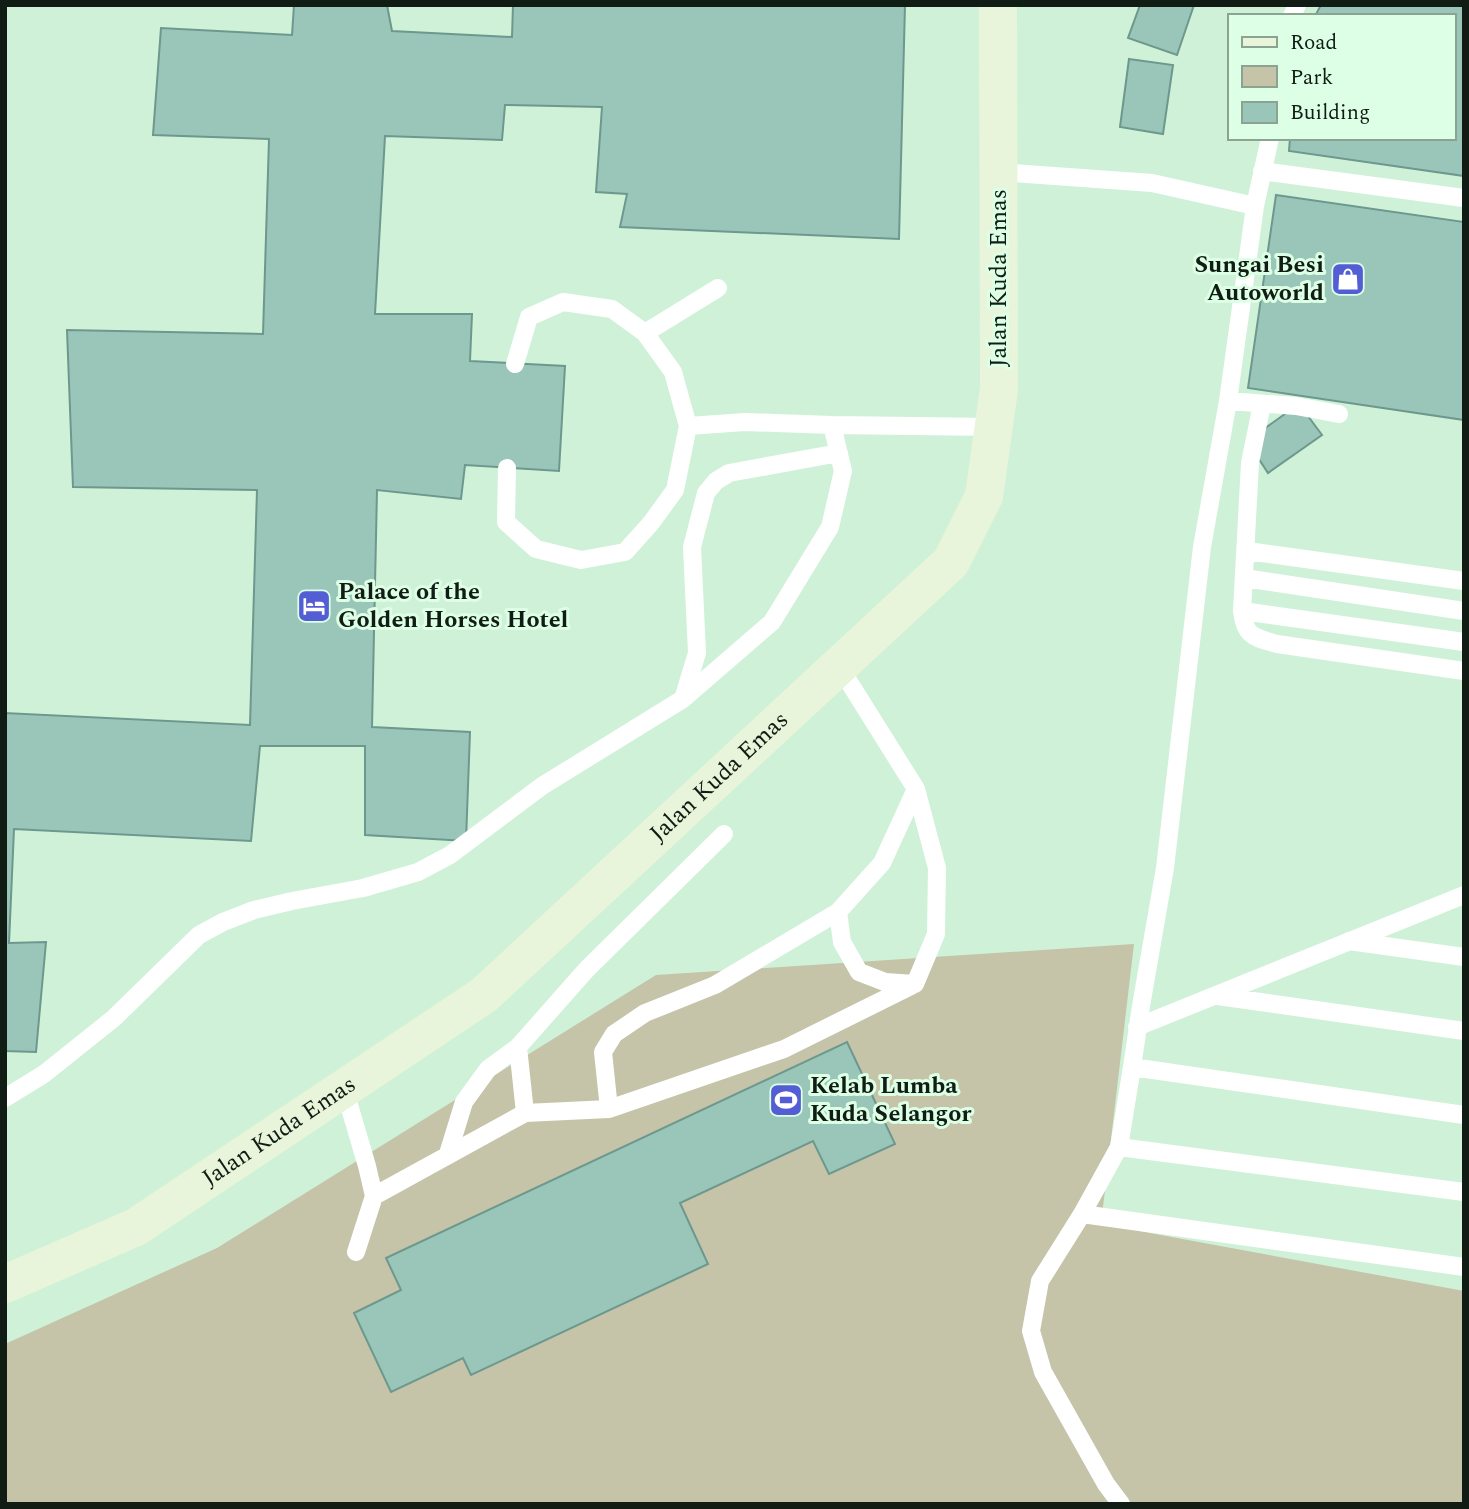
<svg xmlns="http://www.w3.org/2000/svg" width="1469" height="1509" font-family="Spectral,serif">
	<rect width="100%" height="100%" fill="#cff1d8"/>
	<path fill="#c5c3a8" d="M 1134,944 L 1101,1224 L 1464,1291 L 1464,1504 L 5,1504 L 5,1344 L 217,1248 L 656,975 Z"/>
	<path fill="#9ac6ba" stroke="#6d988d" stroke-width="2" d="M 294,5 L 387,5 L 392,31 L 512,37 L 513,5 L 905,5 L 899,239 L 620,227 L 627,194 L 596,192 L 602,107 L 505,105 L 502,140 L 385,136 L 375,314 L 472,314 L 470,361 L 565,366 L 559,471 L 465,465 L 461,499 L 377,490 L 372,727 L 470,732 L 466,841 L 365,835 L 365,746 L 260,746 L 251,841 L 14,829 L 9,943 L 46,942 L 36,1052 L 5,1051 L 5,713 L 250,725 L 257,490 L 73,487 L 67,330 L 263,334 L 269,139 L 153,135 L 161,28 L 292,35 Z
		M 1140,5 L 1194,5 L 1177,55 L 1128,38 Z
		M 1321,5 L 1464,5 L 1464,176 L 1289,151 L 1290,138 L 1453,138 L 1453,16 L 1315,16 Z
		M 1129,59 L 1173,65 L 1163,134 L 1120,127 Z
		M 1276,195 L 1464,222 L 1464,420 L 1248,388 Z
		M 1299,404 L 1322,435 L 1268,473 L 1247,441 Z
		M 847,1042 L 895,1144 L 829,1174 L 813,1141 L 680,1203 L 708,1264 L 471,1375 L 463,1358 L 391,1392 L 354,1313 L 401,1290 L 386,1258 Z"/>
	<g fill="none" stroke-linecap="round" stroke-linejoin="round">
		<path stroke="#fff" stroke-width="18" d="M 1292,16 L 1297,5
			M 1262,171 L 1464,198
			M 999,172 L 1152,183 L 1255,206 L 1228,401 L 1202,547 L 1165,868 L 1141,1006 L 1132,1067 L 1119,1147 L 1082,1214 L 1040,1281 L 1031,1331 L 1043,1372 L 1106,1484 L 1121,1504
			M 1255,206 L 1270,138
			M 645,333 L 718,288
			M 515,364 L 529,317 L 563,302 L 612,309 L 645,333 L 673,372 L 688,426
			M 1228,401 L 1296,406 L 1339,414
			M 1262,404 L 1250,463 L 1242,611 C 1245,638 1255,637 1277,644 L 1464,671
			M 507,468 L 506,522 L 536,549 L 581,560 L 625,552 L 651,523 L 675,490 L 688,426 L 745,422 L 832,425 L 994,427
			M 1247,551 L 1464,581
			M 1244,578 L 1464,611
			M 1242,611 L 1464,642
			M 683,699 L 697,653 L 692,547 L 706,493 L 716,481 L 729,473 L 839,453
			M 838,912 L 842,942 L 859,972 L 885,982 L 915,984
			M 1349,941 L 1464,957
			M 1218,996 L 1464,1031
			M 1137,1027 L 1464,895
			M 1132,1067 L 1464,1115
			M 344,1088 L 367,1166 L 374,1196
			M 5,1098 L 44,1074 L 114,1018 L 199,935 L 223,922 L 254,910 L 292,901 L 363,888 L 418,872 L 450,855 L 542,786 L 683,699 L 772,622 L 830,527 L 843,471 L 832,425
			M 609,1109 L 603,1052 L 614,1034 L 645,1013 L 715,985 L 838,912 L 882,863 L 916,789
			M 525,1113 L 518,1047 L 587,969 L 724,834
			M 1119,1147 L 1464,1192
			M 448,1154 L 464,1102 L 488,1069 L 518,1047
			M 1082,1214 L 1464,1267
			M 356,1252 L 374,1196 L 525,1113 L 609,1109 L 784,1049 L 915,984 L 936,934 L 937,868 L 916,789 L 839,666"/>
		<path stroke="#e9f5da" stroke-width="38" id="s1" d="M 5,1284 L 136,1227 L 484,995 L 951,562 L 984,496 L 999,389 L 998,5"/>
	</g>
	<defs>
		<g id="shop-square" transform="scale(1.75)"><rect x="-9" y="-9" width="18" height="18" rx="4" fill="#535ed5" stroke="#dcffe5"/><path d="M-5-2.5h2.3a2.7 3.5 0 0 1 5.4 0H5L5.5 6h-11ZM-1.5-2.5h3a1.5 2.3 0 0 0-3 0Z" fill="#fff"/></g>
		<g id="hotel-square" transform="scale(1.75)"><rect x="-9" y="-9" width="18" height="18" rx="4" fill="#535ed5" stroke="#dcffe5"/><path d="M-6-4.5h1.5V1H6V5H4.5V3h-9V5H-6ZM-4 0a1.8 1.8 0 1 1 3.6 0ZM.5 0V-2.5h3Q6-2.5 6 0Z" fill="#fff"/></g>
		<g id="stadium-square" transform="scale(1.75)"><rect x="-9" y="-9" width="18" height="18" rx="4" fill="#535ed5" stroke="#dcffe5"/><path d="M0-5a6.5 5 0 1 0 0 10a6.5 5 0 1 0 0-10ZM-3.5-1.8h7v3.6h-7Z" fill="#fff"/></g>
	</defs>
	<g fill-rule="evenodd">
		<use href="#shop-square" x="1348" y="279"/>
		<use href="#hotel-square" x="314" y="606"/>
		<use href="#stadium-square" x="786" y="1100"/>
	</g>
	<g text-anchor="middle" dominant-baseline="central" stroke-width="6" stroke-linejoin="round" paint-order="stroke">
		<g font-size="24" font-weight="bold" fill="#101c14" stroke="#dcffe5" text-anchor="start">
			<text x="1324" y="265" text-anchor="end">Sungai Besi<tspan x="1324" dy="28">Autoworld</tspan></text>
			<text x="338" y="592">Palace of the<tspan x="338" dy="28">Golden Horses Hotel</tspan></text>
			<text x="810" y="1086">Kelab Lumba<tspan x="810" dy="28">Kuda Selangor</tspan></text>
		</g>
		<g font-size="24" fill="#101c14" stroke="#dcffe5">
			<text transform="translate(999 278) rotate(-90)">Jalan Kuda Emas</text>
			<text stroke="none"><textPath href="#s1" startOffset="882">Jalan Kuda Emas</textPath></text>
			<text stroke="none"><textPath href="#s1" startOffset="315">Jalan Kuda Emas</textPath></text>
		</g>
	</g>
	<rect width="1469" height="1509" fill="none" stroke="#101c14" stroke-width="14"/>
	<rect x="1228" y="14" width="228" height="126" fill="#dcffe5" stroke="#8aa491" stroke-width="2"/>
	<rect x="1242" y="37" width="35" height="10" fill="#e9f5da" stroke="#8aa491" stroke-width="2"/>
	<text x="1290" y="49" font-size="21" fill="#101c14">Road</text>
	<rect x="1242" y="66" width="35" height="21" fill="#c5c3a8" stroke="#8aa491" stroke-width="2"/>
	<text x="1290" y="84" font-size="21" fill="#101c14">Park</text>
	<rect x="1242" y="102" width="35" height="21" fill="#9ac6ba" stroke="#8aa491" stroke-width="2"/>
	<text x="1290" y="119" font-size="21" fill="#101c14">Building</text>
</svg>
